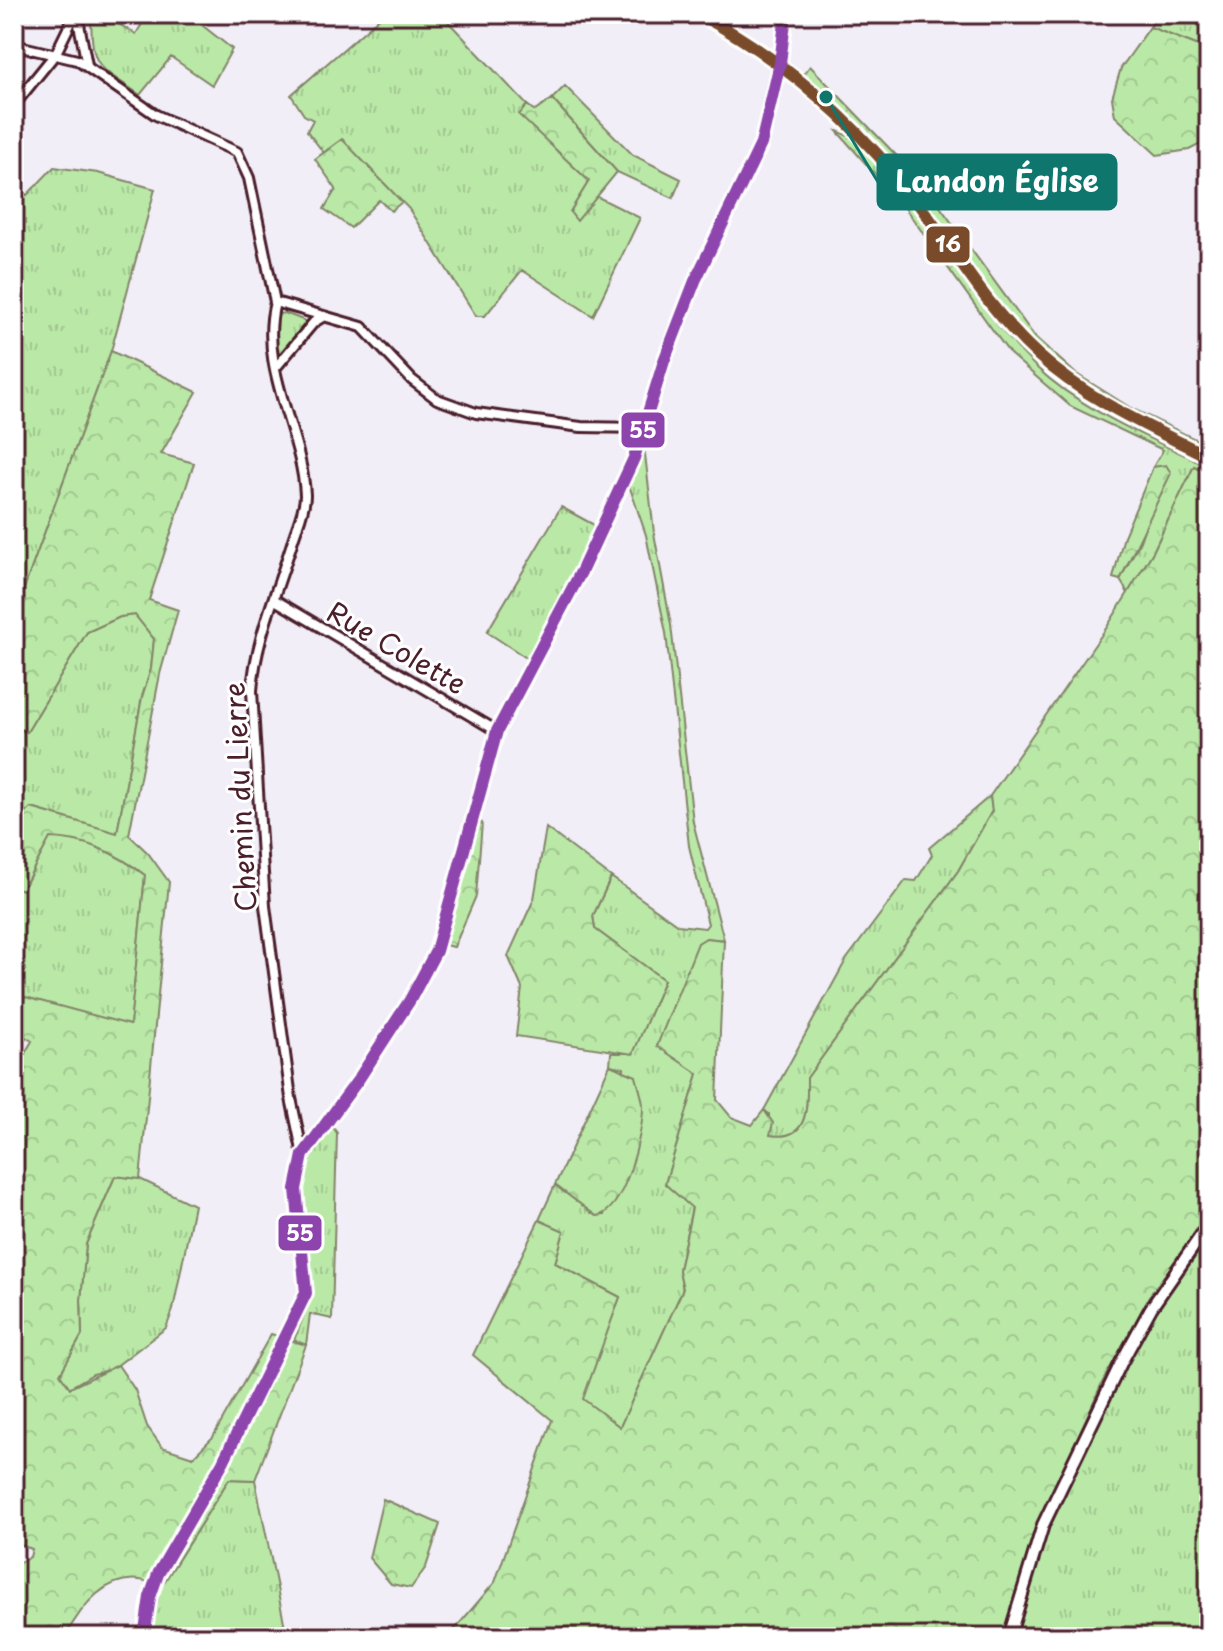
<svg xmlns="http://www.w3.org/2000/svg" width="1223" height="1651" font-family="'Playpen Sans',sans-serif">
	<defs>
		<pattern id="grass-tufts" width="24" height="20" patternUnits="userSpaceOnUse" patternTransform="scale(2)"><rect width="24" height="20" fill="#bae9a7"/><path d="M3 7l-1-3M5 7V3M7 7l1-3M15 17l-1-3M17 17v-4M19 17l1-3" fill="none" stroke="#a1c790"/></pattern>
		<pattern id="forest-crowns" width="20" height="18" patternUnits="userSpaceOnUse" patternTransform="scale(2)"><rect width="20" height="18" fill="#bae9a7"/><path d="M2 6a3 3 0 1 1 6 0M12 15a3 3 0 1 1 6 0" fill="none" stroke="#a1c790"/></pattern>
	</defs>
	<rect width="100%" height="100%" fill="#f2eef7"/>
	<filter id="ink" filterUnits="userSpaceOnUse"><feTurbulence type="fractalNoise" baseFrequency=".0125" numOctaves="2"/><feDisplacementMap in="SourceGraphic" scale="16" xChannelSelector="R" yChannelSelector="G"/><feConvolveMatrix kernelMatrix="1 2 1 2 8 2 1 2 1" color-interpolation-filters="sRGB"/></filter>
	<g filter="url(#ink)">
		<path fill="url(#grass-tufts)" stroke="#828469" stroke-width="2" d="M 91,14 L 101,14 L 136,34 L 143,22 L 138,14 L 188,14 L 232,49 L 212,85 L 171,57 L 140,95 C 96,64 92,70 91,14 Z
			M 384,14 L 441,14 L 527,105 L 520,115 L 589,181 L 570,212 L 577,220 L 596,196 L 640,218 L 593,316 L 522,270 L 485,316 L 476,316 L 409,209 L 342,140 L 324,153 L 307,131 L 313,120 L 304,115 L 291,95 Z
			M 1159,14 L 1209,14 L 1209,50 L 1150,27 Z
			M 810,66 L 922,182 L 1035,337 L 1075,373 L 1131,408 L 1209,446 L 1209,453 L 1150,425 L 1063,373 L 1004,317 L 916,191 L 804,74 Z
			M 565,86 L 633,155 L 681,179 L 673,198 L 617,172 L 552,99 Z
			M 837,131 C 885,147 941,250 972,292 C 991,319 1012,343 1035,366 C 1083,412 1151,438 1209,467 L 1209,474 L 1194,466 L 1153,552 L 1128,593 L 1120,580 L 1140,541 L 1166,466 L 1153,467 L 1163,450 L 1070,406 L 1010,354 L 905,208 Z
			M 54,167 L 98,173 L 155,189 L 111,351 L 14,616 L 14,200 L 22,193 L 27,195 Z
			M 285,313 L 308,322 L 281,355 C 273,346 275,326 279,314 Z
			M 644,445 L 654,533 L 671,625 L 693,822 L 724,940 L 706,938 L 698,1074 L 665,1184 L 692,1207 L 679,1270 L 683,1289 L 620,1427 L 582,1399 L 620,1297 L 555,1263 L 564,1231 L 539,1220 L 555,1185 L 596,1216 L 604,1215 L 624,1068 L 610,1065 L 611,1053 L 633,1053 L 664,980 L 595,929 L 593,916 L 611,877 L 678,925 L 705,928 L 708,924 L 689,846 L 666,633 L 646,535 L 628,482 Z
			M 561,507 L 596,526 L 528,659 L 487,632 Z
			M 135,615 L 154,639 L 151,669 L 142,697 L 117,834 L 31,808 L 14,825 L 14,727 L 27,732 L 87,632 L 120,617 Z
			M 990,796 L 992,811 L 958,871 L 807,1078 C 807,1107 810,1142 769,1135 L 769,1114 L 764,1110 L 846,960 L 906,880 L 916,881 L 932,855 L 929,848 Z
			M 50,837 C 87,839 116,853 145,875 L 130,1026 L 14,994 L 14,887 L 23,889 Z
			M 332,1126 L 337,1133 L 332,1319 L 310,1314 L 306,1345 L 294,1340 L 307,1308 L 311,1280 L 302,1185 L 308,1162 Z
			M 115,1176 L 140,1179 L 194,1205 L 173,1310 L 166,1328 L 111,1370 L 93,1374 L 69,1388 L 60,1374 L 82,1335 L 81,1300 L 86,1244 Z
			M 1209,1238 L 1209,1637 L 1041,1637 L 1019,1627 L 1045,1535 L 1119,1378 L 1154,1314 Z
			M 229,1479 L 255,1480 L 287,1637 L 149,1637 L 161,1587 Z"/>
		<path fill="url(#forest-crowns)" stroke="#828469" stroke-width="2" d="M 1150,27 L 1209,50 L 1209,140 L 1189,150 L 1157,155 L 1115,116 L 1112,98 L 1121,68 Z
			M 552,99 L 617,172 L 577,221 L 570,212 L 589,181 L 519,115 L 527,105 L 535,111 Z
			M 342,139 L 402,202 L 391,211 L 379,200 L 351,228 L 324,209 L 336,189 L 315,159 Z
			M 111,351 L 197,392 L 161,454 L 194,463 L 149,600 L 178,610 L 160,674 L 129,835 L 148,853 L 169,882 L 140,1179 L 115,1176 L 86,1244 L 81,1300 L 82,1335 L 60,1374 L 70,1388 L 118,1365 L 135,1390 L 147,1426 L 162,1447 L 193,1457 L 213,1437 L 271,1334 L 306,1345 L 255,1480 L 229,1479 L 161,1587 C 116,1564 85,1599 65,1637 L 14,1637 L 14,1565 L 30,1557 L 32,1549 L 14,1543 L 14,1072 L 32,1041 L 14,1030 L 14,994 L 130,1025 L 145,875 C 117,853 87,839 50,838 L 22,890 L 14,887 L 14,825 L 31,808 L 117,833 L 142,697 L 151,669 L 154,639 L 135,615 L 120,617 L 87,632 L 27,732 L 14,727 L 14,616 Z
			M 1166,465 L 1171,473 L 1120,580 L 1113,578 L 1124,536 L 1153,467 Z
			M 1194,466 L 1209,474 L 1209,1214 L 1150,1295 L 1102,1383 L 1033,1538 L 1005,1637 L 448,1637 L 495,1582 L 552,1420 L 473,1355 L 539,1220 L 564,1231 L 555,1263 L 620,1297 L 583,1399 L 620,1427 L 683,1289 L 679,1270 L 692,1208 L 665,1184 L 698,1074 L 657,1046 L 698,943 L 706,938 L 724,940 L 717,1100 L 731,1117 L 752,1125 L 764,1110 L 773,1123 L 770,1135 C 810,1142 807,1106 807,1078 L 958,871 L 992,811 L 990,796 L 1107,627 L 1153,552 Z
			M 482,823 L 476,896 L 454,947 L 444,945 L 460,893 L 473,824 Z
			M 546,828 L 611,877 L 593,916 L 595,929 L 664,980 L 633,1054 L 516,1036 L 522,988 L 508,956 L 534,899 Z
			M 610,1065 L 636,1076 C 638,1086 643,1097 643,1107 C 643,1132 625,1213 596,1216 L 555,1185 Z
			M 383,1499 L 440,1524 L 426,1567 L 411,1588 L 391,1584 L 369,1558 Z"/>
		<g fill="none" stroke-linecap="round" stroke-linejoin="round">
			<g stroke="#4a1f2b" stroke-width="14">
				<path id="minor" d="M 77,14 L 87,65
					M 14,45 L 77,60 L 156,115 L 237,152 L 249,178 L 275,302 L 362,327 L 412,380 L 437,399 L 476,413 L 581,427 L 644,428
					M 14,105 L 56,53 L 75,14
					M 275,302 C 258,369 302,431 305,495 C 305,511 296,528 292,543 C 277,592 255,641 252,691 L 265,906 L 291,1098 L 303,1155
					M 277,366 L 314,322 L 324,316
					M 275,600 L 497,731
					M 144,1637 L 150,1597 L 158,1574 L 223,1462 L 306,1293 L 296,1189 L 303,1155 L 358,1080 L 410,1000 L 436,951 L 497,731 L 582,570 L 634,458 L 664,361 L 695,281 L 761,144 L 780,63 L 786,14"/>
			</g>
			<g stroke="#4a1f2b" stroke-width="16">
				<path id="tertiary" d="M 699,14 C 783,59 855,122 914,198 C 954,250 988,310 1038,355 C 1087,400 1150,427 1209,457
					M 1009,1637 L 1043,1525 L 1121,1363 L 1151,1308 L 1209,1224"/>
			</g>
			<use href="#minor" stroke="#fff" stroke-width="8"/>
			<use href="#tertiary" stroke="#fff" stroke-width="10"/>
			<g stroke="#fff" stroke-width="18">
				<path id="bus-1" d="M 699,14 C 783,59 855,122 914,198 C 954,250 988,310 1038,355 C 1087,400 1150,427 1209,457"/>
			</g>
			<g stroke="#fff" stroke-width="18">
				<path id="bus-2" d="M 144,1637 L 150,1597 L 158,1574 L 223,1462 L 306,1293 L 296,1189 L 303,1155 L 358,1080 L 410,1000 L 436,951 L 497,731 L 582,570 L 634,458 L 664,361 L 695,281 L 761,144 L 780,63 L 786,14"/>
			</g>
			<use href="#bus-1" stroke="#7a4b2a" stroke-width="12"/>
			<use href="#bus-2" stroke="#8e44ad" stroke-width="12"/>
		</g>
	</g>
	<g text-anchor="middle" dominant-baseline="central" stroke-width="6" stroke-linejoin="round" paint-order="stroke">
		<g font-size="28" fill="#4a1f2b" stroke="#fff">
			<text transform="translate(397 647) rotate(30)">Rue Colette</text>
			<text transform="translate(239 797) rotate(-93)">Chemin du Lierre</text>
		</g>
	</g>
	<path fill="none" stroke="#0f766e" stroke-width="3" d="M826 97L878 182"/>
	<circle fill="#0f766e" stroke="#fff" stroke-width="3" cx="826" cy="97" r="8"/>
	<rect fill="#0f766e" stroke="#0f766e" stroke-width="3" x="878" y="155" width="238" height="54" rx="8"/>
	<g font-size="30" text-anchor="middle" font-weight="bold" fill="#fff">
		<text x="997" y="192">Landon Église</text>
	</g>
	<g stroke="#fff" stroke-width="3">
		<rect x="925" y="225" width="46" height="39" rx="8" fill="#7a4b2a"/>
		<rect x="620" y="411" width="46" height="38" rx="8" fill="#8e44ad"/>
		<rect x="277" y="1214" width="46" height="38" rx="8" fill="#8e44ad"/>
	</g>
	<g font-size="22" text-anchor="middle" font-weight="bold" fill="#fff">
		<text x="948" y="252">16</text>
		<text x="643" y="438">55</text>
		<text x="300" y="1241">55</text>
	</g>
	<rect width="1223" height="1651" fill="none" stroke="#fff" stroke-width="48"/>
	<rect x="24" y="24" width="1175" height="1603" fill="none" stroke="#4a1f2b" stroke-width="3" filter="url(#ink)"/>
</svg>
